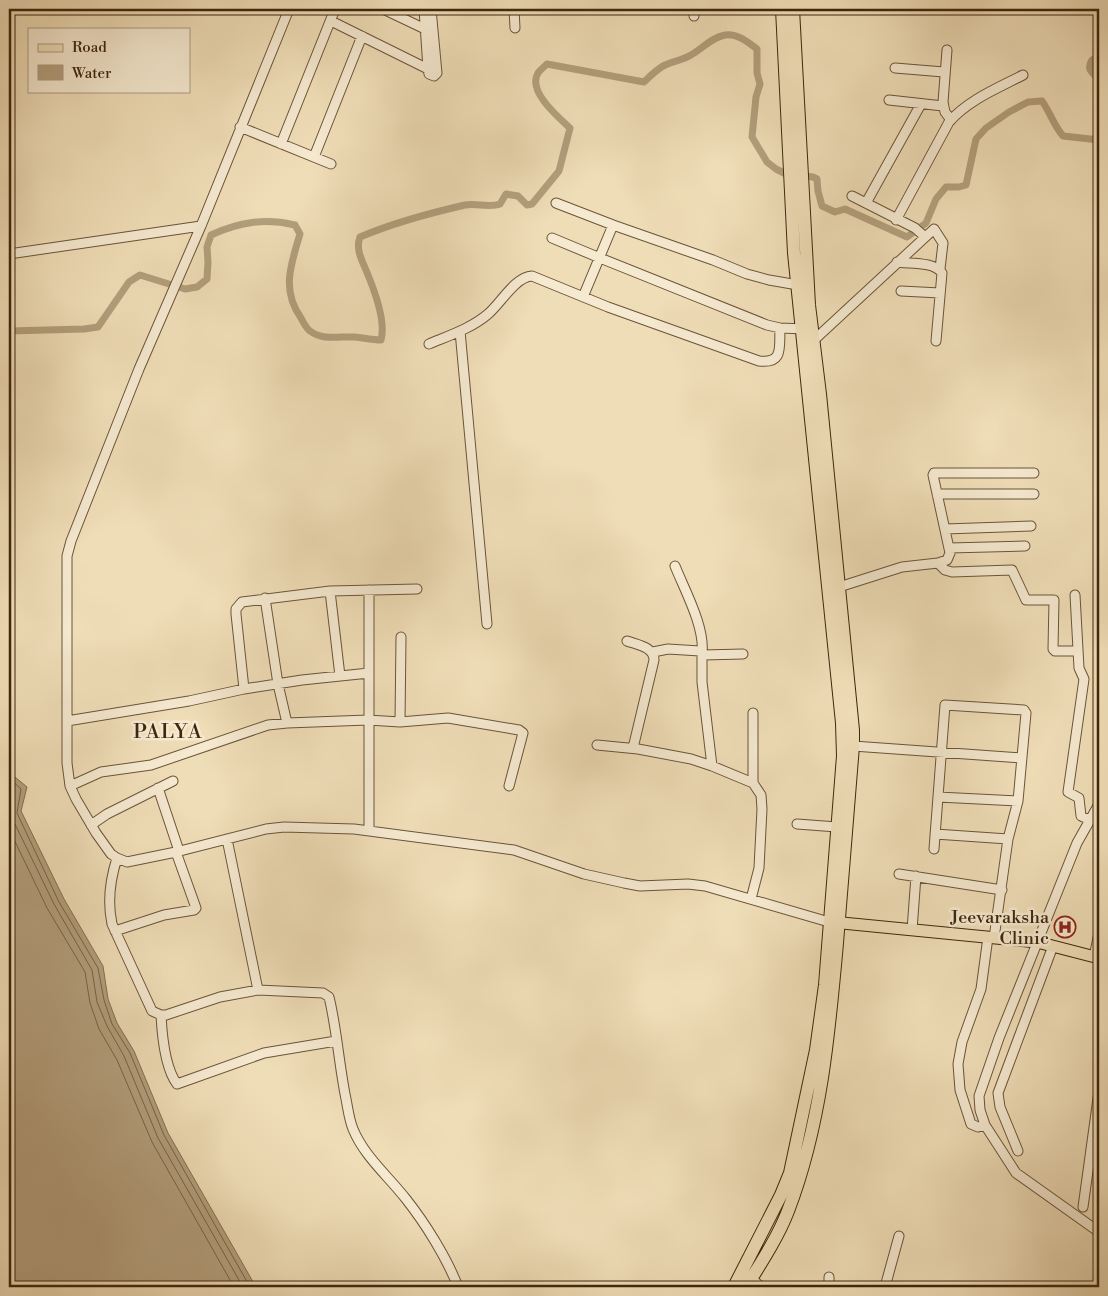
<svg xmlns="http://www.w3.org/2000/svg" width="1108" height="1296" font-family="'Libre Bodoni',serif">
	<rect width="100%" height="100%" fill="#efddb7"/>
	<filter id="stains"><feTurbulence type="fractalNoise" baseFrequency=".004" numOctaves="4"/><feColorMatrix values="0 0 0 0 .2 0 0 0 0 .09 0 0 0 0 .02 0 0 0 .5 -.17"/></filter>
	<radialGradient id="worn" r=".72"><stop offset=".6" stop-color="#630" stop-opacity="0"/><stop offset="1" stop-color="#630" stop-opacity=".3"/></radialGradient>
	<path fill="#b39f7d" stroke="#856f50" d="M 9,772 L 27,787 L 21,811 L 64,899 L 103,966 L 108,999 L 117,1023 L 134,1051 L 168,1133 L 256,1287 L 9,1287 Z"/>
	<g fill="none" stroke-linecap="round" stroke-linejoin="round">
		<path stroke="#796245" stroke-width="1" d="M 9,778 L 21,789 L 17,813 L 59,902 L 98,968 L 104,1000 L 112,1024 L 130,1053 L 164,1135 L 250,1287
			M 9,786 L 14,792 L 10,810 L 11,816 L 54,904 L 92,970 L 97,1002 L 107,1026 L 124,1056 L 158,1138 L 243,1287
			M 9,829 L 47,908 L 85,972 L 90,1003 L 99,1029 L 117,1060 L 152,1142 L 234,1287"/>
		<path stroke="#b39f7d" stroke-width="7" d="M 1099,56 L 1092,60 C 1086,69 1092,73 1099,79
			M 9,331 L 84,329 L 98,327 L 129,282 L 140,275 L 185,289 L 197,287 L 207,279 L 208,262 L 207,247 L 211,235 C 239,222 265,218 295,225 L 300,234 C 291,264 281,290 301,318 C 303,322 306,328 310,331 C 323,341 340,336 355,337 C 364,338 372,340 381,340 C 386,322 375,292 368,275 C 363,262 355,250 360,237 C 393,223 430,213 465,205 C 477,203 489,208 500,204 L 506,194 L 518,196 L 527,205 L 532,204 L 559,171 L 570,128 C 558,117 527,91 538,73 C 540,70 544,67 547,64 L 644,82 C 650,76 657,69 665,65 C 674,61 683,60 691,55 C 702,49 712,37 725,35 C 737,33 748,42 757,49 L 757,73 L 760,84 L 756,97 L 752,137 L 767,162 L 776,169 L 784,173 L 813,177 L 817,179 L 818,191 L 822,206 L 835,212 L 845,209 L 907,237 L 926,223 L 936,199 L 946,187 L 959,187 L 966,185 L 976,139 L 986,128 L 1009,112 L 1028,102 L 1042,101 C 1050,112 1054,126 1063,136 L 1099,140"/>
		<g stroke="#6b5438" stroke-width="11">
			<path id="minor" d="M 289,9 L 201,226 L 139,369 L 71,541 L 67,556 L 67,763 L 70,786 L 76,799 L 96,833 L 111,854 L 117,858 L 127,862 L 176,852 L 266,829 L 284,827 L 354,829 L 514,850 L 584,874 L 624,883 L 640,886 L 688,884 L 705,886 L 829,922
				M 383,9 L 425,29
				M 424,9 L 428,69 L 429,74 L 434,76 L 437,73 L 431,9
				M 514,9 L 515,28
				M 694,9 L 694,16
				M 331,21 L 428,69
				M 947,50 L 943,102 L 945,112 L 951,120
				M 895,68 L 944,72
				M 889,100 L 943,106
				M 240,127 L 331,164
				M 281,144 L 335,9
				M 314,157 L 362,36
				M 852,196 L 915,228 L 924,236
				M 556,203 L 613,225 L 713,260 L 747,274 L 769,280 L 798,285
				M 866,203 L 921,104
				M 896,220 L 949,122 C 968,100 998,88 1023,75
				M 552,238 L 600,258 L 767,325 L 780,328 L 806,329
				M 9,254 L 201,226
				M 897,262 C 909,264 934,261 942,273 L 936,341
				M 901,291 L 940,293
				M 583,297 L 613,225
				M 460,331 L 487,624
				M 813,341 L 934,229 L 943,243 L 940,269
				M 429,344 C 448,336 472,328 488,314 C 501,303 515,277 532,276 L 608,307 L 759,361 C 784,364 779,347 780,328
				M 937,494 L 1034,494
				M 945,529 L 1031,526
				M 949,548 L 1025,546
				M 938,563 L 945,570 L 952,572 L 1012,570 L 1026,600 L 1054,600 L 1053,649 L 1055,651 L 1078,651
				M 675,566 C 685,591 705,627 702,653
				M 839,587 L 902,567 L 938,563 L 947,560 L 950,553 L 933,475 L 934,473 L 1034,473
				M 330,591 L 340,676
				M 1075,595 L 1079,668 L 1084,679 L 1068,792 L 1079,798 L 1081,816 L 1090,820
				M 265,598 L 278,684 L 287,723
				M 627,641 C 638,645 654,647 654,660 L 633,748
				M 653,652 L 668,649 L 700,651 L 702,653 L 702,682 L 712,766
				M 703,655 L 743,654
				M 244,689 L 236,614 L 236,609 L 242,602 L 330,591 L 417,589
				M 67,721 L 189,701 L 244,689 L 302,680 L 369,673
				M 400,722 L 401,637
				M 597,745 L 638,749 L 691,759 L 712,766 L 753,783 L 761,795 L 762,809 L 759,868 L 751,899
				M 853,746 L 1022,758
				M 753,783 L 753,713
				M 70,786 L 101,772 L 151,765 L 268,725 L 287,723 L 368,720 L 400,722 L 448,718 L 519,730 L 523,733 L 509,786
				M 158,788 L 179,851
				M 938,797 L 1018,801
				M 1099,804 L 1077,843 L 999,1038 L 979,1096 L 980,1110 L 985,1125 L 1016,1173 L 1099,1232
				M 797,824 L 837,827
				M 91,825 L 107,814 L 173,781
				M 369,830 L 369,590
				M 935,834 L 1008,839
				M 227,839 L 258,990
				M 934,849 L 945,705 L 1024,710 L 1026,713 L 1018,801 L 1008,839 L 994,938
				M 117,858 C 110,880 107,901 112,924 L 152,1011 L 161,1015 L 166,1015 L 220,997 L 258,990 L 323,993 L 329,997 C 337,1030 339,1065 346,1099 C 348,1109 349,1119 353,1129 C 364,1156 388,1176 406,1199 C 425,1223 447,1258 458,1287
				M 899,874 L 1002,890
				M 912,930 L 916,876
				M 115,931 L 164,915 L 194,910 L 196,908 L 176,852
				M 1094,957 L 1099,933
				M 161,1015 C 162,1035 165,1068 177,1084 L 264,1053 L 336,1041
				M 985,1125 L 978,1127 L 971,1124 L 960,1090 L 958,1064 L 962,1042 L 981,989 L 988,937
				M 1018,1151 L 1000,1107 L 998,1093 L 1053,946
				M 1083,1207 L 1099,1091
				M 751,1279 L 762,1287
				M 829,1287 L 829,1277
				M 885,1287 L 899,1236"/>
		</g>
		<g stroke="#3f260d" stroke-width="13">
			<path id="major" d="M 832,922 L 1037,942 L 1099,958"/>
		</g>
		<g stroke="#3f260d" stroke-width="14">
			<path id="highway" d="M 734,1287 L 781,1195 L 790,1173 L 816,1050 L 825,985 L 843,756 L 842,723 L 794,253 L 782,9
				M 746,1287 C 761,1263 778,1237 788,1211 C 821,1125 829,1033 837,943 C 842,877 848,812 853,746 L 853,730 L 820,394 L 809,305 L 793,9"/>
		</g>
		<use href="#minor" stroke="#f5e9d0" stroke-width="9"/>
		<use href="#major" stroke="#efddb7" stroke-width="11"/>
		<use href="#highway" stroke="#efddb7" stroke-width="12"/>
	</g>
	<defs>
		<g id="hospital-ring" transform="scale(1.125)"><circle r="9.5" fill="#f5e9d0" stroke="#8f2418" stroke-width="1.5"/><path d="M-5-5h3v3.5h4V-5h3V5h-3V1.5h-4V5h-3Z" fill="#8f2418"/></g>
	</defs>
	<g fill-rule="evenodd">
		<use href="#hospital-ring" x="1065" y="927"/>
	</g>
	<g text-anchor="middle" dominant-baseline="central" stroke-width="5" stroke-linejoin="round" paint-order="stroke">
		<g font-size="18" fill="#3f260d" stroke="#f5e9d0" text-anchor="end">
			<text x="1049" y="917">Jeevaraksha<tspan x="1049" dy="21">Clinic</tspan></text>
		</g>
		<g font-size="20" letter-spacing="1" fill="#3f260d" stroke="#f5e9d0">
			<text x="168" y="732">PALYA</text>
		</g>
	</g>
	<rect width="1108" height="1296" fill="none" stroke="#efddb7" stroke-width="30"/>
	<rect x="10" y="10" width="1088" height="1276" fill="none" stroke="#3f260d" stroke-width="2.5"/>
	<rect x="15" y="15" width="1078" height="1266" fill="none" stroke="#3f260d"/>
	<rect x="28" y="28" width="162" height="65" fill="#f5e9d0" stroke="#ac9b82"/>
	<rect x="38" y="44" width="25" height="8" fill="#efddb7" stroke="#ac9b82"/>
	<text x="72" y="52" font-size="15" fill="#3f260d">Road</text>
	<rect x="38" y="65" width="25" height="15" fill="#b39f7d" stroke="#ac9b82"/>
	<text x="72" y="78" font-size="15" fill="#3f260d">Water</text>
	<rect width="100%" height="100%" filter="url(#stains)"/>
	<rect width="100%" height="100%" fill="url(#worn)"/>
</svg>
